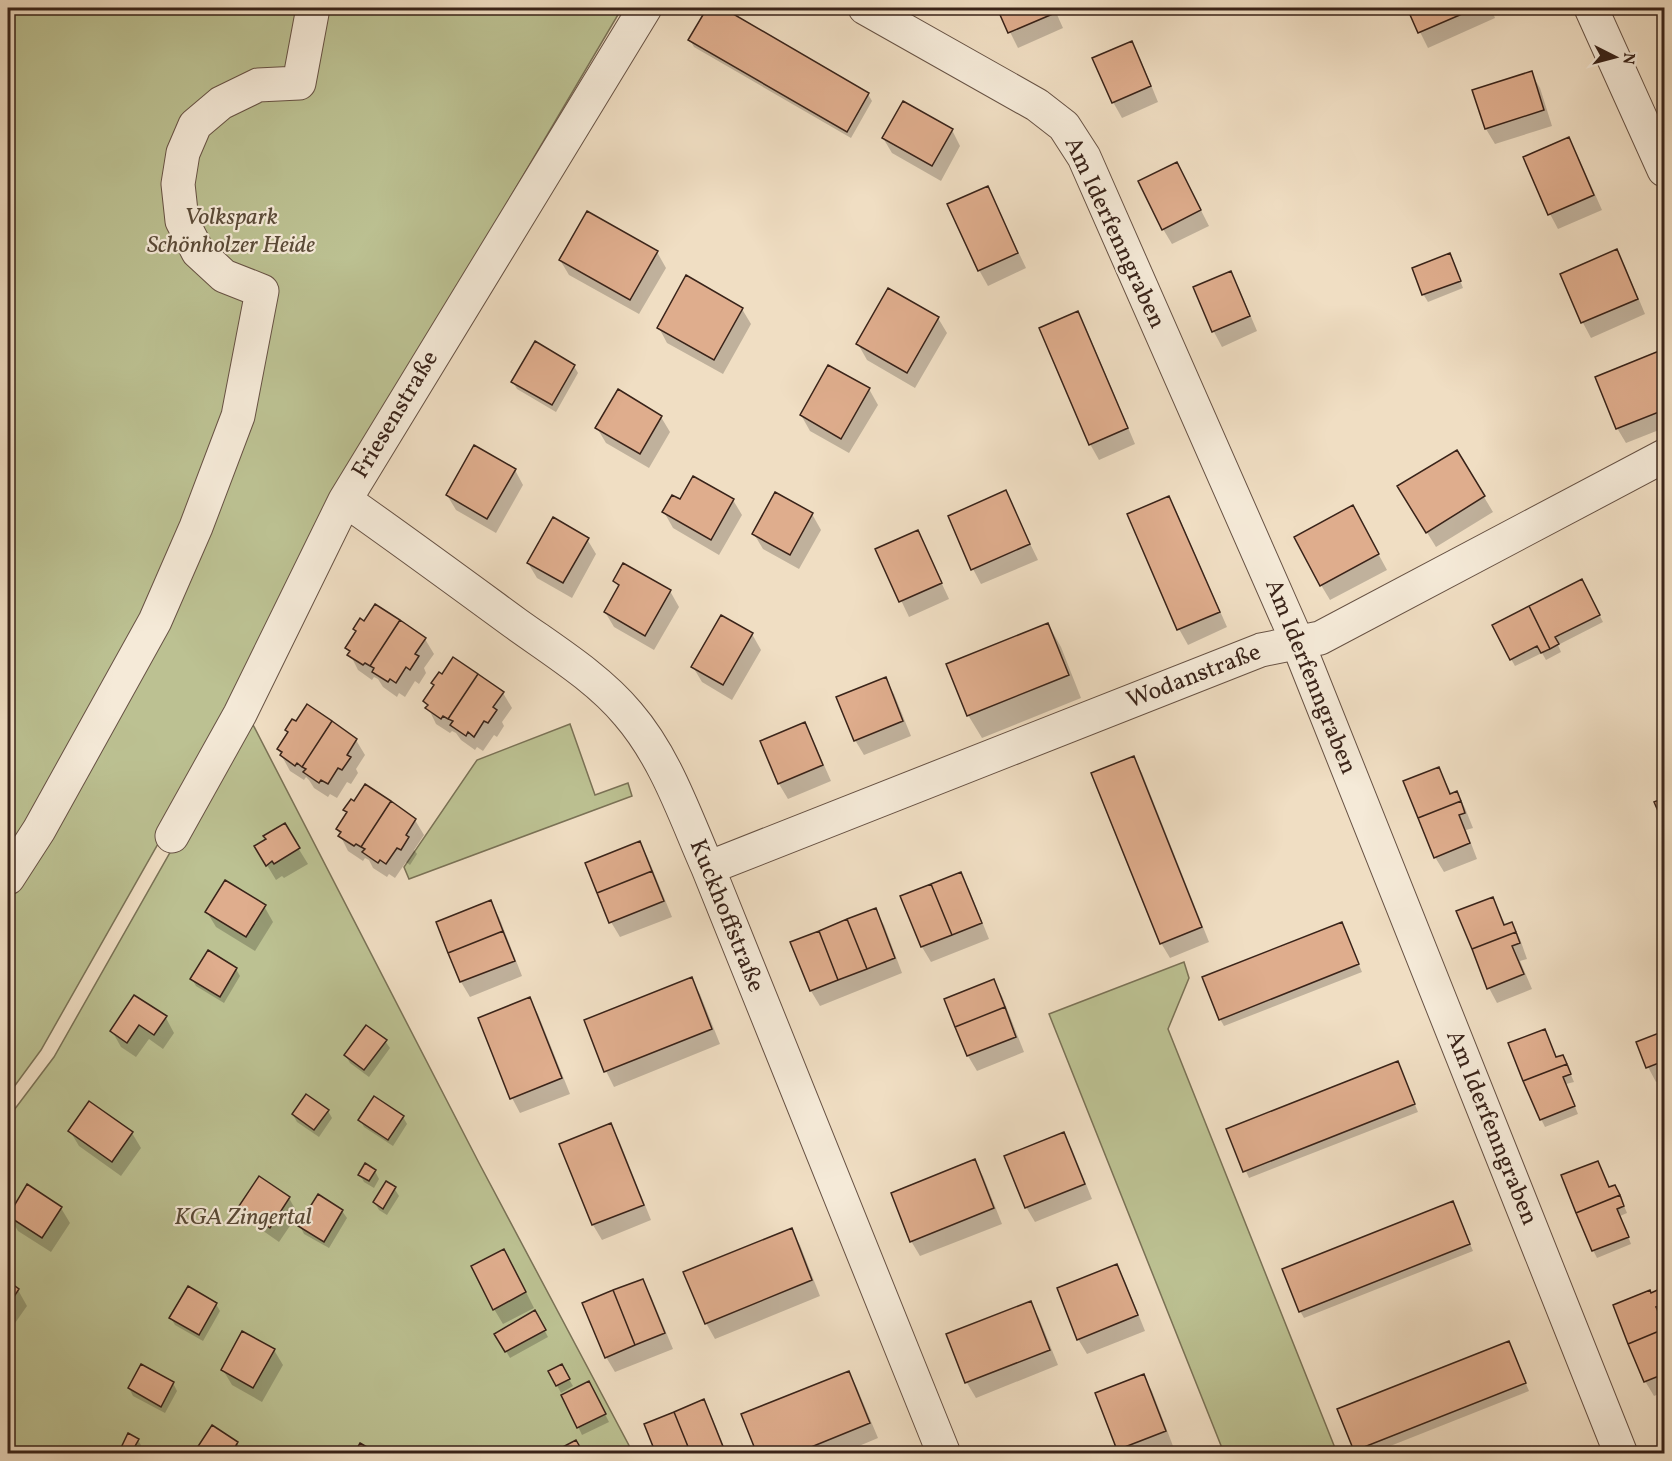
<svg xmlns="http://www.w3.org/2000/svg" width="1672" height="1461" font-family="Vollkorn,serif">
	<rect width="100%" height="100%" fill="#f0dec3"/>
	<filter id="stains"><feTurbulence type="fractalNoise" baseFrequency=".00333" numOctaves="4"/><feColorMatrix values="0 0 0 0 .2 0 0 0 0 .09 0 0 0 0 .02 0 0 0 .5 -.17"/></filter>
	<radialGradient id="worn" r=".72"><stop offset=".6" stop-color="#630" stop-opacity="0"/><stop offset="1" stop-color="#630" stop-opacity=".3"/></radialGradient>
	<path fill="#bcc192" stroke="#7a7256" stroke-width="1.5" d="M 8,8 L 622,8 L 330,503 L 230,717 L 41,1050 L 8,1095 Z
		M 248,715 L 479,1163 L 633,1453 L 8,1453 L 8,1118 L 54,1057 Z
		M 570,724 L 595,795 L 628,783 L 632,796 L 409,879 L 404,867 L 477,760 Z
		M 1184,962 L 1189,978 L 1168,1029 L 1337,1453 L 1224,1453 L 1049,1014 Z"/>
	<path fill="#0003" d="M 709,8 L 720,8 L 868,94 L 872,101 L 851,138 L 694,47 L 690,40 Z
		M 998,8 L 1054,8 L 1063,28 L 1018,48 Z
		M 1408,8 L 1491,8 L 1495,18 L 1428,48 Z
		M 1131,43 L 1140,58 L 1158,102 L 1122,118 L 1113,102 Z
		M 1531,73 L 1540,88 L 1552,126 L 1495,144 L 1486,129 L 1474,91 Z
		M 952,130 L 960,146 L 941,181 L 892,153 L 883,138 Z
		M 1568,138 L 1577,154 L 1602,210 L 1558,229 L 1550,214 Z
		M 1185,179 L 1209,226 L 1172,244 L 1163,229 Z
		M 988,188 L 1026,268 L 988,286 L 979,270 Z
		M 588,213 L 657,252 L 666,268 L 639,314 L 569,275 L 560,260 Z
		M 1616,251 L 1625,266 L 1645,314 L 1591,338 L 1583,323 L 1562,274 Z
		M 1453,262 L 1463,288 L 1428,302 L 1423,294 Z
		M 1230,273 L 1239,288 L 1257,331 L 1222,347 L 1214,332 L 1195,288 Z
		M 742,309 L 751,324 L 723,374 L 667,343 L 659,328 Z
		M 1077,313 L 1086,328 L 1135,444 L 1099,460 L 1090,444 Z
		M 938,318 L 947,333 L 915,388 L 867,360 L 858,344 Z
		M 1658,353 L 1664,364 L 1664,428 L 1626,443 L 1617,428 Z
		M 574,366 L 578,373 L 556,412 L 517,389 L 513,382 Z
		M 869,389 L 878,405 L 849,453 L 810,431 L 801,415 Z
		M 661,417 L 670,432 L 649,468 L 606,443 L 597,428 Z
		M 1457,452 L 1493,512 L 1436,547 L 1408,502 Z
		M 515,470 L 523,485 L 496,533 L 456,510 L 447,495 Z
		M 1005,492 L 1038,560 L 981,584 L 973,569 L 950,517 Z
		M 1169,497 L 1177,513 L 1227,627 L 1188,645 L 1179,629 L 1129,515 Z
		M 733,500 L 742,515 L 719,555 L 673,528 L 664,512 L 680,501 Z
		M 812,514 L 821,530 L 799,569 L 763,549 L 754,534 Z
		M 1361,522 L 1387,570 L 1330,600 L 1321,585 Z
		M 918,532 L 949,599 L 909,617 L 877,550 Z
		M 587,539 L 596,554 L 572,598 L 537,578 L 528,563 Z
		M 615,581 L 670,591 L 679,607 L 654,650 L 614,627 L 605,612 L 619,588 Z
		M 1586,588 L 1603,622 L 1558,645 L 1561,652 L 1546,660 L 1542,653 L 1515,666 L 1511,659 Z
		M 722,617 L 752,634 L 761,650 L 732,700 L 702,682 L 693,667 Z
		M 1048,624 L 1061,647 L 1081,698 L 982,738 L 968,715 Z
		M 355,629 L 425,639 L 434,654 L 424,668 L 426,673 L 419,684 L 415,681 L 405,697 L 399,693 L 397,697 L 383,687 L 378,679 L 374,677 L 372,680 L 358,670 L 347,648 L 357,633 Z
		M 885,679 L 894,694 L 911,736 L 864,755 L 855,740 Z
		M 503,693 L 512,708 L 502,722 L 504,726 L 497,737 L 494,735 L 483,751 L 477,747 L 475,750 L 461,740 L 456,733 L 452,731 L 450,733 L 436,724 L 425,701 Z
		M 804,724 L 813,740 L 831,781 L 788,799 L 779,784 L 762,742 Z
		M 286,730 L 356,740 L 365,755 L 356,769 L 358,773 L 351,784 L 347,782 L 337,798 L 330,794 L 328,797 L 314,788 L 309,780 L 306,777 L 304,780 L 290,771 L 278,749 L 288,734 Z
		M 1133,758 L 1142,773 L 1209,942 L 1170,958 L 1161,943 Z
		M 1439,769 L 1452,795 L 1457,793 L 1465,808 L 1473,828 L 1466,830 L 1477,859 L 1444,872 L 1435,857 Z
		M 345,810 L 415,820 L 424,835 L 414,850 L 417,854 L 410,865 L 406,862 L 395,878 L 389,874 L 387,877 L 373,868 L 369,860 L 365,858 L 363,861 L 348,851 L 337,829 L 347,814 Z
		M 284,825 L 308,864 L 284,878 L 282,876 L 276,880 L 256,847 L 268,840 Z
		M 640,843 L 648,858 L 672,917 L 620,937 L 611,922 L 587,864 Z
		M 961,874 L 969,889 L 989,939 L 931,962 L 922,947 L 902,897 Z
		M 1492,899 L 1506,926 L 1511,924 L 1520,939 L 1527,959 L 1520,961 L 1532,989 L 1497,1003 L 1489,988 Z
		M 490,902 L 499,917 L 522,976 L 470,997 L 461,982 L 438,923 Z
		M 264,906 L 273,922 L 255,951 L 216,927 L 207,912 Z
		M 875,910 L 884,925 L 902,973 L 820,1006 L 811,991 L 792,943 Z
		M 1342,924 L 1362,972 L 1224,1026 L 1220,1019 Z
		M 236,969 L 240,976 L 224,1003 L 196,986 L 192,979 Z
		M 691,979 L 700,994 L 720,1044 L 614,1087 L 606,1071 L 585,1020 Z
		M 993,981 L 1002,996 L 1024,1052 L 977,1071 L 968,1056 L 946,1000 Z
		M 530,999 L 538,1014 L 570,1094 L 520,1113 L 512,1098 Z
		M 166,1018 L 174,1033 L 163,1049 L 149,1039 L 136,1057 L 121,1047 L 112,1031 Z
		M 1544,1031 L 1557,1058 L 1566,1063 L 1574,1082 L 1566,1084 L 1578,1114 L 1545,1127 L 1541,1119 Z
		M 1664,1033 L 1664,1079 L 1656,1082 L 1648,1067 L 1638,1043 Z
		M 385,1041 L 390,1048 L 369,1077 L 350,1063 L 346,1056 Z
		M 1401,1070 L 1418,1112 L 1249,1178 L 1228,1130 Z
		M 90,1103 L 132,1133 L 141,1148 L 121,1176 L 79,1146 L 70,1131 Z
		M 328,1111 L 332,1118 L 319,1137 L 297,1122 L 293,1115 Z
		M 403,1117 L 407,1124 L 393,1146 L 364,1127 L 360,1120 Z
		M 611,1125 L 619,1140 L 651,1220 L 602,1240 L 593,1225 L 561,1145 Z
		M 1064,1134 L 1072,1149 L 1092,1199 L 1035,1222 L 1026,1207 Z
		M 974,1161 L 983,1176 L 1002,1224 L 920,1256 L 911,1241 Z
		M 365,1166 L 375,1171 L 379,1179 L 374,1188 L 364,1182 L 360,1175 Z
		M 260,1178 L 289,1198 L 298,1214 L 279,1242 L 249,1221 L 240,1206 Z
		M 394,1188 L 399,1196 L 387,1215 L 379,1210 L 375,1203 Z
		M 1609,1189 L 1619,1194 L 1627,1213 L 1620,1216 L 1631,1244 L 1597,1258 L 1593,1250 Z
		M 318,1196 L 342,1211 L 347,1218 L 329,1248 L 304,1234 L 300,1226 Z
		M 1453,1203 L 1473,1251 L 1304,1318 L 1300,1311 Z
		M 61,1208 L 70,1223 L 51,1252 L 18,1231 L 9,1216 Z
		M 791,1230 L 800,1245 L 820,1296 L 715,1339 L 706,1323 Z
		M 513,1266 L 534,1308 L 503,1324 L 494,1309 Z
		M 1117,1266 L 1125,1281 L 1145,1331 L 1087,1354 L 1078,1339 Z
		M 642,1281 L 651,1296 L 673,1349 L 615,1372 L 606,1357 Z
		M 8,1282 L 18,1290 L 27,1306 L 8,1333 Z
		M 1664,1288 L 1664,1392 L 1654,1396 L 1645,1381 L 1615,1306 Z
		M 1030,1302 L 1039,1318 L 1058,1365 L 976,1398 L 967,1383 L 948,1335 Z
		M 216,1304 L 220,1311 L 203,1341 L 175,1325 L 171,1318 Z
		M 535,1312 L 548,1337 L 510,1358 L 496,1334 Z
		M 274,1350 L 283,1365 L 262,1402 L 232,1385 L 223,1370 Z
		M 1512,1350 L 1529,1391 L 1370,1454 L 1358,1454 L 1339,1409 Z
		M 561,1366 L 573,1386 L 561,1393 L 550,1372 Z
		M 849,1372 L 857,1388 L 878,1438 L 840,1454 L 759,1454 Z
		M 1143,1376 L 1152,1391 L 1173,1446 L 1154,1454 L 1121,1454 L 1118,1449 Z
		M 173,1383 L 177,1391 L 165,1413 L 133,1396 L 129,1388 Z
		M 593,1390 L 609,1422 L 582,1435 L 563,1395 Z
		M 703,1401 L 712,1417 L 727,1454 L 658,1454 Z
		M 138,1440 L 142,1447 L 139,1454 L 120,1454 Z
		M 237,1443 L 241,1450 L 239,1454 L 195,1454 Z"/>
	<path fill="#dfad8d" stroke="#392319" stroke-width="1.5" d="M 707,8 L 723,8 L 869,93 L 847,132 L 688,40 Z
		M 997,8 L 1053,8 L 1055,13 L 1008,33 Z
		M 1407,8 L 1476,8 L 1418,33 Z
		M 1132,41 L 1151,86 L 1112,103 L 1092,58 Z
		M 1532,71 L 1544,110 L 1485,129 L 1472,90 Z
		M 903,101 L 953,129 L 932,166 L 882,138 Z
		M 1569,137 L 1594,195 L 1548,215 L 1523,157 Z
		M 1177,162 L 1201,210 L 1162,230 L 1138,181 Z
		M 988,186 L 1018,253 L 978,271 L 947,204 Z
		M 587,211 L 658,251 L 630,300 L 559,260 Z
		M 1617,249 L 1638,299 L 1581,323 L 1560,274 Z
		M 1450,253 L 1461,281 L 1422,295 L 1412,268 Z
		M 1231,271 L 1250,316 L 1212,332 L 1193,287 Z
		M 686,275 L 743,308 L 714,360 L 657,328 Z
		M 888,288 L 939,317 L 907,373 L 856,344 Z
		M 1078,311 L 1128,428 L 1089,445 L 1039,328 Z
		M 535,341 L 575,365 L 552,405 L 511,382 Z
		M 1659,351 L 1664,365 L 1664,410 L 1616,429 L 1595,377 Z
		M 828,365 L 870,388 L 841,439 L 800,415 Z
		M 618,389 L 662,416 L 640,454 L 595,428 Z
		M 474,445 L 516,469 L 487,519 L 446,495 Z
		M 1457,450 L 1485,496 L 1426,533 L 1397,486 Z
		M 693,476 L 734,499 L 711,540 L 662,512 L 672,495 L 680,499 Z
		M 1006,490 L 1030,544 L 971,570 L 948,516 Z
		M 775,492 L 813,513 L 790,555 L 752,534 Z
		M 1169,496 L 1220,612 L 1177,630 L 1127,514 Z
		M 1353,505 L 1379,554 L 1320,586 L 1294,537 Z
		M 553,517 L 589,538 L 563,583 L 527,563 Z
		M 918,530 L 942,583 L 899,602 L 875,549 Z
		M 623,563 L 671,590 L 645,636 L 604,612 L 619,585 L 613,581 Z
		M 1582,579 L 1600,615 L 1555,637 L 1559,644 L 1550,649 L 1529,606 Z
		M 375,604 L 400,620 L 370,666 L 365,663 L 363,665 L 347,655 L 350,651 L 345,648 L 356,631 L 353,629 L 360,618 L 364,621 Z
		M 1529,606 L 1550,649 L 1541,653 L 1537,646 L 1510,660 L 1492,625 Z
		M 721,615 L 753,633 L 723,685 L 691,667 Z
		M 400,620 L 426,638 L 415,654 L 419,656 L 410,670 L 406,667 L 396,683 L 390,679 L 388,682 L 372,672 L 374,668 L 370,666 Z
		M 1048,623 L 1069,675 L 967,716 L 946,664 Z
		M 453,657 L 478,674 L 448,719 L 443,716 L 441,719 L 425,708 L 428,705 L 423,701 L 434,685 L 431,683 L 439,672 L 442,674 Z
		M 478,674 L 504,692 L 493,707 L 497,710 L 488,723 L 484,721 L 474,737 L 468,732 L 466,736 L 450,725 L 453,721 L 448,719 Z
		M 886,677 L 903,721 L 854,741 L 836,697 Z
		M 307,704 L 332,721 L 302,767 L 297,763 L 295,766 L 280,755 L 282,752 L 277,749 L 288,732 L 285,730 L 292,719 L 296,721 Z
		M 332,721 L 357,739 L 347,755 L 351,757 L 342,770 L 338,768 L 328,784 L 321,780 L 319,783 L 303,772 L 306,769 L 302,767 Z
		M 805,722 L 823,765 L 778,784 L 760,741 Z
		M 1134,756 L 1202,927 L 1160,944 L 1091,773 Z
		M 1439,767 L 1450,794 L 1457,791 L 1461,801 L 1418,818 L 1403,781 Z
		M 365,784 L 391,801 L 361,847 L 356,844 L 354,846 L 338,836 L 341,832 L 336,829 L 347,812 L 343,810 L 351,799 L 354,801 Z
		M 1664,798 L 1664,819 L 1662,820 L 1654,802 Z
		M 391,801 L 416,819 L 406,835 L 409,837 L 401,850 L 397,848 L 386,864 L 380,860 L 378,863 L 362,852 L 365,849 L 361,847 Z
		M 1461,801 L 1465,813 L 1459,815 L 1470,843 L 1434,858 L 1418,818 Z
		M 285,823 L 300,848 L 274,864 L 272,861 L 266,866 L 254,846 L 266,839 L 263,836 Z
		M 640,841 L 652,871 L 597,893 L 585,863 Z
		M 652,871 L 664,901 L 609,923 L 597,893 Z
		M 961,872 L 982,923 L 952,935 L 931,884 Z
		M 225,880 L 266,905 L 246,937 L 205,912 Z
		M 931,884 L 952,935 L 921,947 L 900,896 Z
		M 1493,897 L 1504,925 L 1512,922 L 1516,932 L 1472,949 L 1456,911 Z
		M 491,900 L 503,931 L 448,953 L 436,922 Z
		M 876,908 L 895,958 L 867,969 L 847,919 Z
		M 847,919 L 867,969 L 838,980 L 819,931 Z
		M 1342,922 L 1359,964 L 1219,1020 L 1202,977 Z
		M 503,931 L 515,961 L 460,982 L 448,953 Z
		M 819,931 L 838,980 L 810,991 L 790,942 Z
		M 1516,932 L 1520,943 L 1512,946 L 1524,974 L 1487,989 L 1472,949 Z
		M 208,950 L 237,968 L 220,997 L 190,979 Z
		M 692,977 L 712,1029 L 604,1072 L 584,1020 Z
		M 994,979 L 1005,1007 L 955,1027 L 944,999 Z
		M 134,995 L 167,1016 L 154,1035 L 139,1025 L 127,1043 L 110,1031 Z
		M 530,997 L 562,1078 L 510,1099 L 478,1018 Z
		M 1005,1007 L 1016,1037 L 967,1056 L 955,1027 Z
		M 366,1025 L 387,1040 L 364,1070 L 344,1055 Z
		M 1545,1029 L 1556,1057 L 1563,1055 L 1567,1064 L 1523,1081 L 1508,1043 Z
		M 1664,1031 L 1664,1061 L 1646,1068 L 1636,1042 Z
		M 1398,1061 L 1415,1104 L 1243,1172 L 1226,1129 Z
		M 1567,1064 L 1571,1074 L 1563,1077 L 1575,1106 L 1540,1120 L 1523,1081 Z
		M 306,1094 L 329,1110 L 314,1130 L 292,1114 Z
		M 374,1096 L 404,1116 L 388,1140 L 358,1120 Z
		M 89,1101 L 133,1132 L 112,1162 L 68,1131 Z
		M 611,1123 L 644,1205 L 592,1225 L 559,1144 Z
		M 1064,1132 L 1085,1184 L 1025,1208 L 1004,1156 Z
		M 975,1159 L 994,1208 L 910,1242 L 891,1193 Z
		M 1598,1161 L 1609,1187 L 1615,1185 L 1620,1195 L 1576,1213 L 1561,1175 Z
		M 365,1163 L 376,1170 L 369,1181 L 358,1175 Z
		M 259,1176 L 290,1197 L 270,1228 L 239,1206 Z
		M 386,1181 L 396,1187 L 383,1209 L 373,1202 Z
		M 27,1184 L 62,1207 L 42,1238 L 8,1216 Z
		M 318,1194 L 343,1210 L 324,1242 L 298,1226 Z
		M 1620,1195 L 1624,1206 L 1617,1209 L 1629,1237 L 1592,1251 L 1576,1213 Z
		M 1453,1201 L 1470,1244 L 1299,1312 L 1282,1269 Z
		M 792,1228 L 812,1280 L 705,1324 L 683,1272 Z
		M 504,1249 L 526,1292 L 493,1310 L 471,1266 Z
		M 1117,1264 L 1138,1315 L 1077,1340 L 1057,1288 Z
		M 643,1279 L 665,1333 L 635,1345 L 613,1290 Z
		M 8,1281 L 19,1289 L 8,1306 Z
		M 188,1286 L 217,1303 L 199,1335 L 169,1318 Z
		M 1664,1287 L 1664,1304 L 1656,1307 L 1661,1318 L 1664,1317 L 1664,1329 L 1628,1344 L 1613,1305 L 1650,1290 L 1651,1293 Z
		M 613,1290 L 635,1345 L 605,1358 L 582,1303 Z
		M 1031,1301 L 1050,1350 L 965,1383 L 946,1334 Z
		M 535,1310 L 546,1330 L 505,1352 L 494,1334 Z
		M 1664,1329 L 1664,1374 L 1644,1382 L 1628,1344 Z
		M 242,1331 L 275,1349 L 253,1388 L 221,1370 Z
		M 1509,1341 L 1526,1383 L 1354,1451 L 1337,1409 Z
		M 141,1364 L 174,1382 L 161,1407 L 128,1388 Z
		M 562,1364 L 570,1379 L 556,1386 L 548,1371 Z
		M 849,1371 L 870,1423 L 794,1454 L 757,1454 L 741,1414 Z
		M 1144,1374 L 1166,1431 L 1117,1450 L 1095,1393 Z
		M 589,1381 L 606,1414 L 577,1428 L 561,1395 Z
		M 704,1399 L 726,1454 L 691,1454 L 674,1412 Z
		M 674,1412 L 691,1454 L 656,1454 L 644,1424 Z
		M 212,1425 L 238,1442 L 231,1454 L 193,1454 Z
		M 128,1433 L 139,1439 L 134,1448 L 137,1450 L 136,1454 L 118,1454 Z
		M 576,1440 L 584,1454 L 554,1454 L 553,1452 Z
		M 360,1443 L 379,1454 L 354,1454 Z"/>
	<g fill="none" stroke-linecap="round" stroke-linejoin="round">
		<g stroke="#675244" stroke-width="35">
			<path id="minor" d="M 865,8 L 1037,105 L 1064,126 L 1084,157 L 1297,641 L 1621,1454
				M 1591,8 L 1664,170
				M 345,500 C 402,540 459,582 515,623 C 554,651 598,678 628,714 C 666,758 685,816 708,868 L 944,1454
				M 172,836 L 240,714 L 345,500 L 645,8
				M 708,868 L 1261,650 L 1320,638 L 1664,456
				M 8,878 L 39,830 L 155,621 L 196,527 L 238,416 L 262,291 L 224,276 L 198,252 L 182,221 L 178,184 L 183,153 L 195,125 L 221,103 L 258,85 L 299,83 L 313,8"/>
		</g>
		<use href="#minor" stroke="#f5ead8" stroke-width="33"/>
	</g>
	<g text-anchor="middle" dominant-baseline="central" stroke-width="4.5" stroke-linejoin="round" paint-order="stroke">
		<g font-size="24" font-style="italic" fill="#5a4a37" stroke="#f5ead8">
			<text x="231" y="218">Volkspark<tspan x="231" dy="28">Schönholzer Heide</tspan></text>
			<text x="243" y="1218">KGA Zingertal</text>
		</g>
		<g font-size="24" fill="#392319" stroke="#f5ead8">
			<text transform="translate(1114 233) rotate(65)">Am Iderfenngraben</text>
			<text transform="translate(396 415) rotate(-59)">Friesenstraße</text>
			<text transform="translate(1194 677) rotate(-21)">Wodanstraße</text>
			<text transform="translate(1310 677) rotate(68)">Am Iderfenngraben</text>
			<text transform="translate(726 916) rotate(68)">Kuckhoffstraße</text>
			<text transform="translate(1491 1128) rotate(68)">Am Iderfenngraben</text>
		</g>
	</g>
	<rect width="1672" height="1461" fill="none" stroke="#f0dec3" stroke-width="30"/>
	<rect x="9" y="9" width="1654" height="1443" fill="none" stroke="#392319" stroke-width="3"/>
	<rect x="15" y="15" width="1642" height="1431" fill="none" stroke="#392319" stroke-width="1.5"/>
	<g transform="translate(1615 57) rotate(96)" stroke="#f5ead8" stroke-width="4.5" paint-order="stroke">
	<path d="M0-4.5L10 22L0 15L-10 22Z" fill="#392319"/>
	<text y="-9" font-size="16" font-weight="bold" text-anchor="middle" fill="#392319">N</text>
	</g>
	<rect width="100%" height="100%" filter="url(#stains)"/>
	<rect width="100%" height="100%" fill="url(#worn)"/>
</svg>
